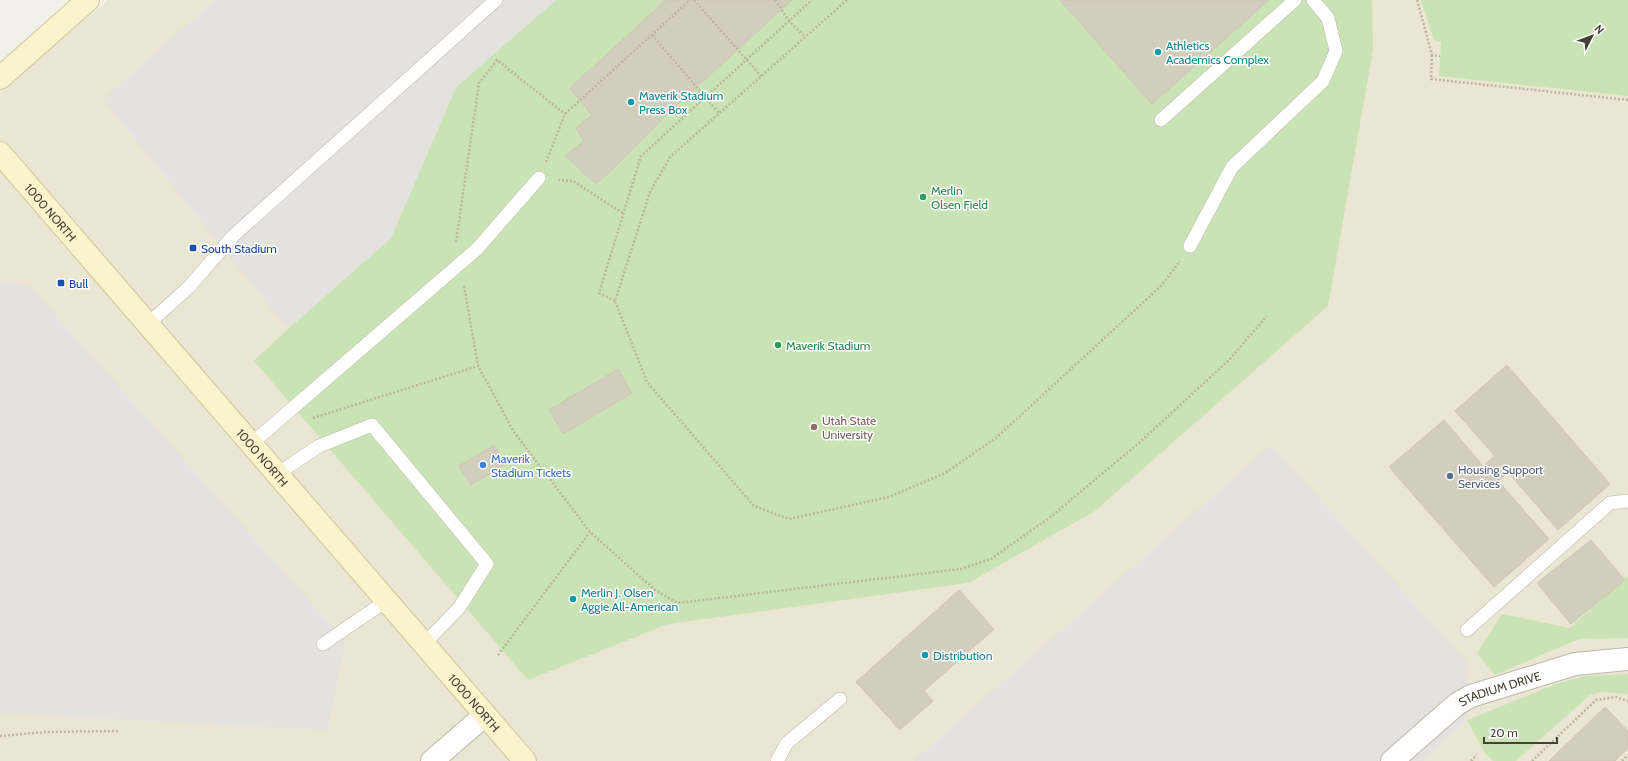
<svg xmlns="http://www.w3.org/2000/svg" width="1628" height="761" font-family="Cabin,sans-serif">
	<rect width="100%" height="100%" fill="#f2f0e8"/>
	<path fill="#eae6d3" d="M 108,0 L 1628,0 L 1628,761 L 0,761 L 0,92 Z"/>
	<path fill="#cae3b4" d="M 556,0 L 1372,0 L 1373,50 L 1328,306 L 1095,511 L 968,583 L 668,624 L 528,680 L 254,361 L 288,329 L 391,238 L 456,87 Z
		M 1421,0 L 1628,0 L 1628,96 L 1439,76 L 1441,42 L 1434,40 Z
		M 1626,577 L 1628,577 L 1628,638 L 1579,639 L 1495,675 L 1477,653 L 1502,614 L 1570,628 Z
		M 1628,674 L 1628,694 L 1602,692 L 1590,695 L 1516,761 L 1493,761 L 1485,753 L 1467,720 L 1556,684 L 1585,676 Z"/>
	<path fill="#e4e2df" d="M 215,0 L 556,0 L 456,87 L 391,238 L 288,329 L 103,99 Z
		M 0,282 L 29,285 L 345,641 L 328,730 L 0,713 Z
		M 1271,445 L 1468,663 L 1467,720 L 1424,761 L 913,761 Z"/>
	<path fill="#d3cdbe" stroke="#cdc5b2" d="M 666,0 L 792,0 L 665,116 L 616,166 L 596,184 L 565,156 L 584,141 L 576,128 L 592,115 L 570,88 Z
		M 1060,0 L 1269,0 L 1152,104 Z
		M 1507,365 L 1610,484 L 1558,530 L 1508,472 L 1498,481 L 1549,539 L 1494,587 L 1389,467 L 1444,420 L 1483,466 L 1495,456 L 1455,411 Z
		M 618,369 L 632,393 L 563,434 L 549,410 Z
		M 494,445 L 506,464 L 471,485 L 459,466 Z
		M 1591,540 L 1625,580 L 1571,624 L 1537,583 Z
		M 959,590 L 994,629 L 924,691 L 933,701 L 900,730 L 856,682 Z
		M 1605,707 L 1628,731 L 1628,748 L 1615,761 L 1549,761 Z"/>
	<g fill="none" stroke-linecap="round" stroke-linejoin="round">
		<g stroke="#bdb8ab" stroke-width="14">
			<path id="lane" d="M 1161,120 L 1295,0
				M 1190,246 L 1232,167 L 1323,81 L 1336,51 L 1328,18 L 1313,0
				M 148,324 L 189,287 L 233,236 L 496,0
				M 251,444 L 477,249 L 539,178
				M 277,474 L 319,446 L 372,425 L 487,564 L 459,608 L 424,644
				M 1467,630 L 1610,503 L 1628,501
				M 323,644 L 386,601
				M 777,761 L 787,743 L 840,699"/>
		</g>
		<g stroke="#bdb8ab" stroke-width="24">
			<g id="street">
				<path d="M 432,761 L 485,715"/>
				<path id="s1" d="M 1392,761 L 1457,704 L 1471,696 L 1575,664 L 1628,659"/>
			</g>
		</g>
		<g stroke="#cec59b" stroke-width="24">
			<g id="secondary">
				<path d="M 0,78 L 88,0"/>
				<path id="s2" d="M 0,153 L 525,761"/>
			</g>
		</g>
		<path stroke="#bdb59e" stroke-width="2.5" stroke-dasharray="2 2" stroke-linecap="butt" d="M 694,0 L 761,76
			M 775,0 L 789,21 L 805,37
			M 847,0 L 670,157 L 650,192 L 615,301 L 647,382 L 754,506 L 789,519 L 889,497 L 945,473 L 996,438 L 1161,286 L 1180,261
			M 1417,0 L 1432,55 L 1440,56
			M 652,35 L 719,113
			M 1432,55 L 1431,79 L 1628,100
			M 546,162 L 565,114 L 690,0
			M 558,180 L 573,181 L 624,214
			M 456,242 L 479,83 L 497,60 L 565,114
			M 464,286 L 478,366 L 514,432 L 590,532 L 655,590 L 677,603 L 961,569 L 991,559 L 1053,515 L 1140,442 L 1229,360 L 1267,316
			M 615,301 L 599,293 L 641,156 L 812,0
			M 313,418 L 478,366
			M 498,655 L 590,532
			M 0,736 L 45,732 L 119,731
			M 1471,761 L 1477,755
			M 1532,761 L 1596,700 L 1616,697 L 1628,701
			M 1622,761 L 1628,755"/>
		<use href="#lane" stroke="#fff" stroke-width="13"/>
		<use href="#street" stroke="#fff" stroke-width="22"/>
		<use href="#secondary" stroke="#faf3cb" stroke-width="22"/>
	</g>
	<g fill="#0f9aa8" stroke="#fff" stroke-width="1.5">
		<circle cx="1158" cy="52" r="4"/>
		<circle cx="631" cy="102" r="4"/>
		<circle cx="573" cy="599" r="4"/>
		<circle cx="925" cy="655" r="4"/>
	</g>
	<g fill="#2e9e5b" stroke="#fff" stroke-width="1.5">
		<circle cx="923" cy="197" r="4"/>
		<circle cx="778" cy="345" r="4"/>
	</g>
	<g fill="#1a4fb4" stroke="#fff" stroke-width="1.5">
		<rect x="189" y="244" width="8" height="8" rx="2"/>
		<rect x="57" y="279" width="8" height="8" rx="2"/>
	</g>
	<circle fill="#8d6e63" stroke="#fff" stroke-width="1.5" cx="814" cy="427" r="4"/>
	<circle fill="#3f7fe0" stroke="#fff" stroke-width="1.5" cx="483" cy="465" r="4"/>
	<circle fill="#5c6f8a" stroke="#fff" stroke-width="1.5" cx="1450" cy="476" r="4"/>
	<g text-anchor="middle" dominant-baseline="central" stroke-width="3" stroke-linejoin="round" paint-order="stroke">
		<g font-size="12" fill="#0d838f" stroke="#fff" text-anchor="start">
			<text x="1166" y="45">Athletics<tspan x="1166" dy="14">Academics Complex</tspan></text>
			<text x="639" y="95">Maverik Stadium<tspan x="639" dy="14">Press Box</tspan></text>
			<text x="581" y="592">Merlin J. Olsen<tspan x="581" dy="14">Aggie All-American</tspan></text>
			<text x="933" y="655">Distribution</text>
		</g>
		<g font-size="12" fill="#27864d" stroke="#fff" text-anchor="start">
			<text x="931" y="190">Merlin<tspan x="931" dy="14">Olsen Field</tspan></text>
			<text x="786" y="345">Maverik Stadium</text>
		</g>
		<g font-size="12" fill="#454137" stroke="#fff">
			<text stroke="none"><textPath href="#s2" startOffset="78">1000 NORTH</textPath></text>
			<text stroke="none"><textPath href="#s2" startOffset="402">1000 NORTH</textPath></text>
			<text stroke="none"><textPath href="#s1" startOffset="132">STADIUM DRIVE</textPath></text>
			<text stroke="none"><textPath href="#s2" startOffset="726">1000 NORTH</textPath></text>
		</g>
		<g font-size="12" fill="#164399" stroke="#fff" text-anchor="start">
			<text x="201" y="248">South Stadium</text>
			<text x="69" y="283">Bull</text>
		</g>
		<g font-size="12" fill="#785e54" stroke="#fff" text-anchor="start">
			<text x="822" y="420">Utah State<tspan x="822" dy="14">University</tspan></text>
		</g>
		<g font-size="12" fill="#366cbe" stroke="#fff" text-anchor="start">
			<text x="491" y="458">Maverik<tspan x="491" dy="14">Stadium Tickets</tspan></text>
		</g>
		<g font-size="12" fill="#4e5e75" stroke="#fff" text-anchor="start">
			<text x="1458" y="469">Housing Support<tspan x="1458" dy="14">Services</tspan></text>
		</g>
	</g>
	<g transform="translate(1592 36) rotate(48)" stroke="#ffffff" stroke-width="3" paint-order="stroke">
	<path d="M0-3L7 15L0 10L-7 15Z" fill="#454137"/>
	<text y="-6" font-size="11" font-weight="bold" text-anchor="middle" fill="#454137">N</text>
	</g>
	<path d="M1484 737v6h73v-6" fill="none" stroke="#454137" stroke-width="2"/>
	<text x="1490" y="737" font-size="12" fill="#454137" stroke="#ffffff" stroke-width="3" paint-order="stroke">20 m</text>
</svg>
